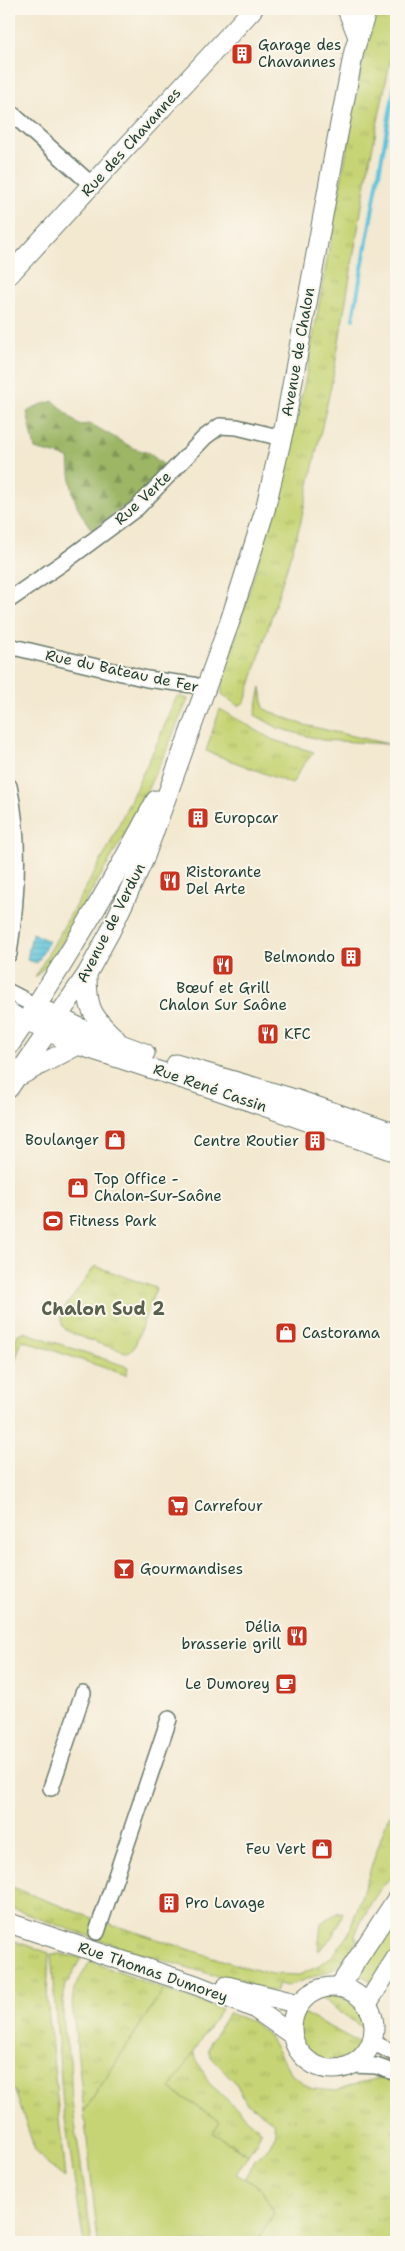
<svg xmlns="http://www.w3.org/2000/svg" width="405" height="2251" font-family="'Shantell Sans',sans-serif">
	<defs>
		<pattern id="grass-tufts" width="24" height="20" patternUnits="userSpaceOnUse" patternTransform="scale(1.25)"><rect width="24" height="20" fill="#c6d475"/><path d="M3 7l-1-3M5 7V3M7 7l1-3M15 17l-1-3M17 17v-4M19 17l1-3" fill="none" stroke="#aab766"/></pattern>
		<pattern id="forest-firs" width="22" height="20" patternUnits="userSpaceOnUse" patternTransform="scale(1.25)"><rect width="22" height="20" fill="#9cb666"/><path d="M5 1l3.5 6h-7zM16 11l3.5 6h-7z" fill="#7f9555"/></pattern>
		<pattern id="water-rules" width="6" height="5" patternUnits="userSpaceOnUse" patternTransform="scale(1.25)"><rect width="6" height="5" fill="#5fc4dd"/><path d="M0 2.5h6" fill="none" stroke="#4ea0b4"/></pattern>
	</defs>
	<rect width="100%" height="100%" fill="#fbf7ec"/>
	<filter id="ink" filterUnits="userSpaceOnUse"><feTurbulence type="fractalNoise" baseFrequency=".02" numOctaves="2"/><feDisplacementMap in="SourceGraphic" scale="10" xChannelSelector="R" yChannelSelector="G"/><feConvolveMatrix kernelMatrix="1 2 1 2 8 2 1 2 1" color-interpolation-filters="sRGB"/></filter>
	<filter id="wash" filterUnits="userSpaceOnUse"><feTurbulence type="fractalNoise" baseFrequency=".0096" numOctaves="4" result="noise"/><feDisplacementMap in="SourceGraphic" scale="20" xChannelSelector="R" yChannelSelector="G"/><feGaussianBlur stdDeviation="1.12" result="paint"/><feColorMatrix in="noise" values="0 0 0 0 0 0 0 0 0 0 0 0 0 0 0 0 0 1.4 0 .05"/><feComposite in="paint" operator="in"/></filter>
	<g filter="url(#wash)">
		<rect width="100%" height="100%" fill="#f3e8d0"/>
		<path fill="url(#grass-tufts)" stroke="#728854" d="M 377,9 L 396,9 L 392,19 L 396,20 L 396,46 L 390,62 L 368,170 L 333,377 L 300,525 L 245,702 L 238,706 L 222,694 L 222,683 L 280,487 L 306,377 L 367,37 Z
			M 261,687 L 264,709 L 304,725 L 388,744 L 322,740 L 278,728 L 255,715 Z
			M 177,696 L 188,699 L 166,751 L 129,827 L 51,961 L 35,977 L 106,852 L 158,741 Z
			M 220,709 L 273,740 L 314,752 L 301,768 L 292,784 L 206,751 Z
			M 95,1266 L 156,1288 L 134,1348 L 129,1353 C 117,1349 71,1336 64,1328 C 61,1324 61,1318 61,1313 Z
			M 24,1332 L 128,1367 L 126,1375 L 22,1340 L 9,1380 L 9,1357 L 18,1334 Z
			M 396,1812 L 396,1874 C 381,1881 362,1919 355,1935 L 357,1941 L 338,1966 L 332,1970 L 296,1983 L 287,1986 L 278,1984 L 275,1992 C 185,1968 96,1941 9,1907 L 9,1886 L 92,1918 L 231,1963 L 271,1974 L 299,1975 L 319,1966 L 333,1955 L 348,1936 L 387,1820 L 390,1815 Z
			M 396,1908 L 396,1948 L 373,1983 L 365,1977 L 355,1973 Z
			M 343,1912 C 337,1929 332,1941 318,1951 L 321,1923 L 337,1913 Z
			M 9,1939 L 49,1953 L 47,1997 L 65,2178 L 47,2164 L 35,2150 L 15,2091 L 9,2088 Z
			M 51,1954 L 62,1954 L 81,1958 L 66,1985 L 63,2000 L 63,2027 L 70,2060 L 72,2102 L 92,2242 L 84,2242 L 83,2238 L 63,2105 Z
			M 90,1961 L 165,1990 L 161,1993 L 84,2112 L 72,2003 L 74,1989 Z
			M 334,1995 C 356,2001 361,2008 364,2029 L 318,1996 Z
			M 299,2011 L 360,2043 C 359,2046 357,2051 354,2053 C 339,2067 304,2064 298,2042 C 294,2032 297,2022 299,2011 Z
			M 229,2013 L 252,2022 L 268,2035 L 292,2075 L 312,2089 L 337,2091 L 359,2083 L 385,2077 L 396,2084 L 396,2238 L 393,2242 L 257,2242 L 274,2213 L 261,2188 L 244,2179 L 256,2158 L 269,2147 L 276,2133 L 273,2122 L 245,2101 L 236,2083 L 212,2058 L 208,2050 L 211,2041 Z
			M 193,2052 L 209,2083 L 261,2131 L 257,2141 L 248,2155 L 213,2133 L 219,2122 L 170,2089 Z"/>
		<path fill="url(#forest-firs)" stroke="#5e7a4d" d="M 54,401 L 79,425 L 91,424 L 133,448 L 149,453 L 165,466 L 137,497 L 92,530 C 72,503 71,490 69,458 L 35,449 L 27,412 L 39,405 Z"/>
		<path fill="#c6d475" stroke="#728854" d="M 165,1990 L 221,2009 L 170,2089 L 220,2121 L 213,2133 L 248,2155 L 236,2174 L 261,2188 L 274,2213 L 257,2242 L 98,2242 L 84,2112 L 161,1993 Z"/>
		<path fill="url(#water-rules)" stroke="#3f8088" d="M 32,933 L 49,941 L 37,963 L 27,960 Z"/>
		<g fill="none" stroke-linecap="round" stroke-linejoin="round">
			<path stroke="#5fc4dd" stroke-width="4" d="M 353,319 L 396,78"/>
		</g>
	</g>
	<g filter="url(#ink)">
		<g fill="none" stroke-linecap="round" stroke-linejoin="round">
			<g stroke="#69796b" stroke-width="18">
				<path id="minor" d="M 9,111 L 92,185
					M 9,600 L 64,562 L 137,508 L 205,437 L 220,426 L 237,427 L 282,438
					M 9,646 L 147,679 L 193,685 L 207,689
					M 9,786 C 21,840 17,900 9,954
					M 9,992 L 36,1006
					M 9,1010 L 26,1021
					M 51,1788 L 83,1693
					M 97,1932 L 169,1719
					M 372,2042 L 396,2054
					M 352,2065 L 376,2066 L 396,2073"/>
			</g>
			<g stroke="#69796b" stroke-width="21">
				<path id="major" d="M 347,9 L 358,37
					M 9,275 L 253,9
					M 87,974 C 87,1008 91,1016 116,1039
					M 36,1006 L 88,1032 L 145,1053
					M 26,1021 L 78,1045 L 220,1091 L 396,1152
					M 9,1046 C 63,967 111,885 156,800
					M 176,1064 L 295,1099 L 396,1134
					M 21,1075 L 78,1045
					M 9,1088 L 87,974 L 110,932 L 144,859 L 230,621 L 265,510 L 285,424 L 334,155 L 354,51 L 367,9
					M 9,1923 L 196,1985 L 254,2008 L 291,2034
					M 227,1986 L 299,2004
					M292 2028a41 41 0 1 1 82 0a41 41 0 1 1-82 0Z
					M 339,1987 L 396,1900
					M 367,2004 L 396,1958"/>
			</g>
			<use href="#minor" stroke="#fff" stroke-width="15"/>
			<use href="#major" stroke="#fff" stroke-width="19"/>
		</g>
	</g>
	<defs>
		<g id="building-square" transform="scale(1.125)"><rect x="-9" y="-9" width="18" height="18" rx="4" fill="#c8321e" stroke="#fbf7ec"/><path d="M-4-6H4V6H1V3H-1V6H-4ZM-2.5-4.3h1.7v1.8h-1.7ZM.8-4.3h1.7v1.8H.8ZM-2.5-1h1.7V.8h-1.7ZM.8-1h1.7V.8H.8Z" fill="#fff"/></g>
		<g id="restaurant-square" transform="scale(1.125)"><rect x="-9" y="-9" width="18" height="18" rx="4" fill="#c8321e" stroke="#fbf7ec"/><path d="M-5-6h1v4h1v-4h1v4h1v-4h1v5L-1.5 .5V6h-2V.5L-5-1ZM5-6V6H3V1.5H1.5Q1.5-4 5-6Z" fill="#fff"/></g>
		<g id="shop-square" transform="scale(1.125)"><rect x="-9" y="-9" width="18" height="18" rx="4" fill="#c8321e" stroke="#fbf7ec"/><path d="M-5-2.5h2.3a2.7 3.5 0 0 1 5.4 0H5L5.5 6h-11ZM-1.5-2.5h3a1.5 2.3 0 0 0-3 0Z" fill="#fff"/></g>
		<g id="stadium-square" transform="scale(1.125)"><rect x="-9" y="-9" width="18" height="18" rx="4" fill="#c8321e" stroke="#fbf7ec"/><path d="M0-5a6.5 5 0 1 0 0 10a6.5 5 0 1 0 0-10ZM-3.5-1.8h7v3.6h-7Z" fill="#fff"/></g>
		<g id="supermarket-square" transform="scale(1.125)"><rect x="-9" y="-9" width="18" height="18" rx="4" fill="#c8321e" stroke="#fbf7ec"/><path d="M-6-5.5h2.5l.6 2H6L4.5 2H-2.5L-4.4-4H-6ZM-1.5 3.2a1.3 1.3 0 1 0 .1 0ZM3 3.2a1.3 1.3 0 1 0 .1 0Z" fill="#fff"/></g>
		<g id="bar-square" transform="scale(1.125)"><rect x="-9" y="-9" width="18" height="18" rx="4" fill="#c8321e" stroke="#fbf7ec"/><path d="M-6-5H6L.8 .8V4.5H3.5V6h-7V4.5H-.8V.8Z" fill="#fff"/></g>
		<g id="cafe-square" transform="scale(1.125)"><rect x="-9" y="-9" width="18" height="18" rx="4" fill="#c8321e" stroke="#fbf7ec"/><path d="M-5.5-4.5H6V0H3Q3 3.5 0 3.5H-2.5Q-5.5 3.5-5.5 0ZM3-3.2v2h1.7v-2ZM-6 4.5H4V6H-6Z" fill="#fff"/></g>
	</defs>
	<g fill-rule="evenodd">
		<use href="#building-square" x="242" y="54"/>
		<use href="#building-square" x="198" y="818"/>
		<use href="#restaurant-square" x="170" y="881"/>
		<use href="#building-square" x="351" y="957"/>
		<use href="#restaurant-square" x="223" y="965"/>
		<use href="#restaurant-square" x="268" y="1034"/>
		<use href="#shop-square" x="115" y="1140"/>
		<use href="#building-square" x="315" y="1141"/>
		<use href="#shop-square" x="78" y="1188"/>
		<use href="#stadium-square" x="53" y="1221"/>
		<use href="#shop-square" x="286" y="1333"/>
		<use href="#supermarket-square" x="178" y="1506"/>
		<use href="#bar-square" x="124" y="1569"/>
		<use href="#restaurant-square" x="297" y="1636"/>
		<use href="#cafe-square" x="286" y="1684"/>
		<use href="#shop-square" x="322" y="1849"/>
		<use href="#building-square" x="169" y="1903"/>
	</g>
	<g text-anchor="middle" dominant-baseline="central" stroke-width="4" stroke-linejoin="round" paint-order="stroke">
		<g font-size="15" fill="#1f3d34" stroke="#fbf7ec" text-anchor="start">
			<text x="258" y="45">Garage des<tspan x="258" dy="17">Chavannes</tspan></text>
			<text x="214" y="818">Europcar</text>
			<text x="186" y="872">Ristorante<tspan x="186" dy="17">Del Arte</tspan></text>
			<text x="335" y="957" text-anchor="end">Belmondo</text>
			<text x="223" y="988" text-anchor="middle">Bœuf et Grill<tspan x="223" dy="17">Chalon Sur Saône</tspan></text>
			<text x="284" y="1034">KFC</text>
			<text x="99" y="1140" text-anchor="end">Boulanger</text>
			<text x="299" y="1141" text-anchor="end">Centre Routier</text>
			<text x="94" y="1179">Top Office -<tspan x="94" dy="17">Chalon-Sur-Saône</tspan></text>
			<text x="69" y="1221">Fitness Park</text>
			<text x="302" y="1333">Castorama</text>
			<text x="194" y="1506">Carrefour</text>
			<text x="140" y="1569">Gourmandises</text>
			<text x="281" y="1627" text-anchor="end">Délia<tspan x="281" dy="17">brasserie grill</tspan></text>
			<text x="270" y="1684" text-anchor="end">Le Dumorey</text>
			<text x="306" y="1849" text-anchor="end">Feu Vert</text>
			<text x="185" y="1903">Pro Lavage</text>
		</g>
		<g font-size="15" fill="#1f3d34" stroke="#fbf7ec">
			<text transform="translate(131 142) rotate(-48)">Rue des Chavannes</text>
			<text transform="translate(298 352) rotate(-80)">Avenue de Chalon</text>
			<text transform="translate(143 498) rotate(-43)">Rue Verte</text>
			<text transform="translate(122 671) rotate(12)">Rue du Bateau de Fer</text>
			<text transform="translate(111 923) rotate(-63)">Avenue de Verdun</text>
			<text transform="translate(210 1088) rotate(19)">Rue René Cassin</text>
			<text transform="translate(153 1972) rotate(19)">Rue Thomas Dumorey</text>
		</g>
		<g font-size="18" font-weight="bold" fill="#58604e" stroke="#fbf7ec">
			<text x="103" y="1309">Chalon Sud 2</text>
		</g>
	</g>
	<rect width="405" height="2251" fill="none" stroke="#fbf7ec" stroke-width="30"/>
</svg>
